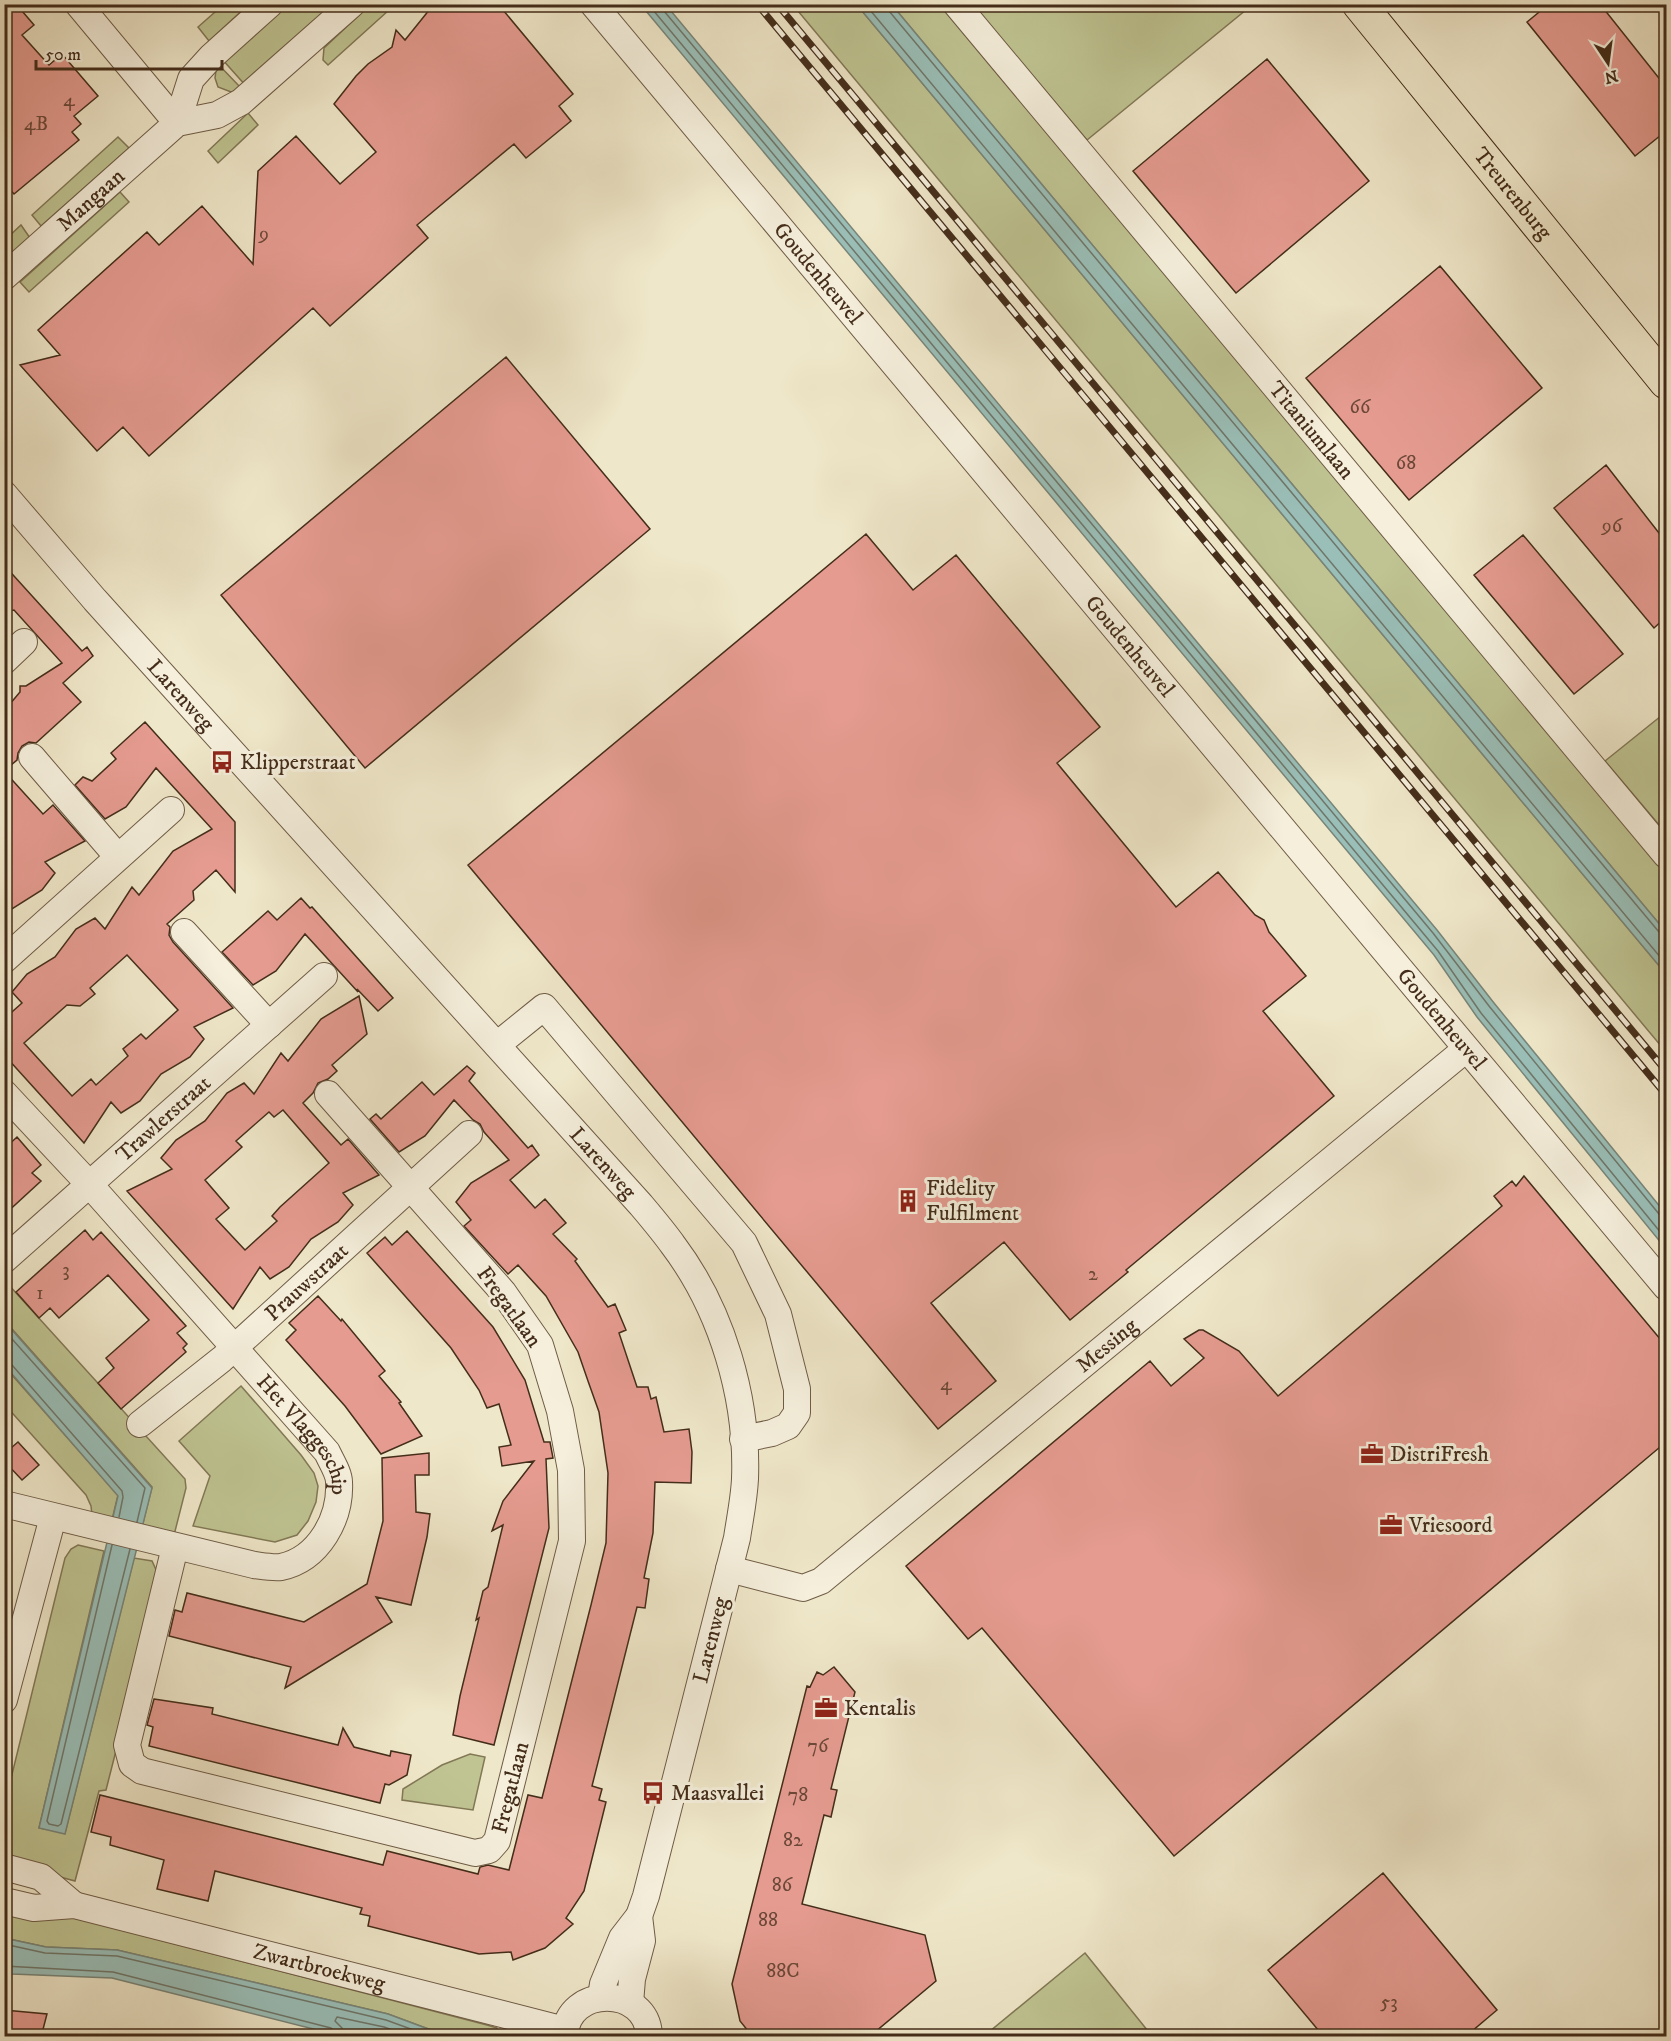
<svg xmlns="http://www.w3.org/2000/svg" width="1671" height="2041" font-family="'IM FELL DW Pica',serif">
	<rect width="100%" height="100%" fill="#efe7c9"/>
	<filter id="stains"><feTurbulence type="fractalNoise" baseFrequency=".00333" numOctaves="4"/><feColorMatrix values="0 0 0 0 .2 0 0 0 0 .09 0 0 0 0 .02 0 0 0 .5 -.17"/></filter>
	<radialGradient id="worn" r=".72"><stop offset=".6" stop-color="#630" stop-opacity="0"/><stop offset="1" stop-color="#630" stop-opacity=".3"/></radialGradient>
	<path fill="#bfc492" stroke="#827856" stroke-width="1.5" d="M 223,5 L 248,5 L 209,41 L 198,27 Z
		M 283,5 L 336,5 L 246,86 L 222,59 Z
		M 370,5 L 384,5 L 389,10 L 328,65 L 323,60 L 324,48 Z
		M 793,5 L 857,5 L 1666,974 L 1666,1052 Z
		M 892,5 L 940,5 L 1666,874 L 1666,932 Z
		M 973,5 L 1252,5 L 1087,140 Z
		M 217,63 L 242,89 L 231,92 L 218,87 L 215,78 Z
		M 248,113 L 258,125 L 218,163 L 208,151 Z
		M 118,137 L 129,148 L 41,226 L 32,215 Z
		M 120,192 L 129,202 L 29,292 L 20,282 Z
		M 21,225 L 30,238 L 5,260 L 5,240 Z
		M 1666,712 L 1666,833 L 1605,761 Z
		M 7,1283 L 185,1479 L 186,1488 L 172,1543 L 140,1535 L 152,1487 L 5,1321 L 4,1286 Z
		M 4,1366 L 118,1495 L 110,1528 L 93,1525 L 91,1506 L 86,1495 L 5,1405 Z
		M 241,1386 L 301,1455 L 314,1473 L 318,1486 L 316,1502 L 308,1521 L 297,1535 L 275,1542 L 193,1526 L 210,1476 L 179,1441 Z
		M 78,1545 L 104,1551 L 39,1828 L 65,1833 L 134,1558 L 152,1561 L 158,1574 L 155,1597 L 106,1790 L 99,1791 L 75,1881 L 5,1862 L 5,1803 L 65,1558 L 71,1549 Z
		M 470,1754 L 485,1757 L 473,1810 L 402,1800 L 403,1789 L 442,1765 Z
		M 5,1913 L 76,1918 L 487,2025 L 497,2028 L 496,2036 L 442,2036 L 431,2030 L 388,2014 L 117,1950 L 46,1947 L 9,1939 L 5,1938 Z
		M 1085,1953 L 1152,2036 L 984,2036 Z"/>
	<path fill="#9abfb8" stroke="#788579" stroke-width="1.5" d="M 641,5 L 666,5 L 1437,930 L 1494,1003 L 1666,1214 L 1666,1249 L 1477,1017 L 1434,955 Z
		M 857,5 L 892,5 L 1666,932 L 1666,974 Z
		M 4,1321 L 152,1488 L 65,1834 L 39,1828 L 118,1496 L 5,1366 Z
		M 4,1938 L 46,1947 L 117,1950 L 388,2014 L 431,2030 L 442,2036 L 341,2036 L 112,1978 L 12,1974 L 5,1971 Z"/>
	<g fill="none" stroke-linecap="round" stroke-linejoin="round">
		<path stroke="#6f7669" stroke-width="1.5" d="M 648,4 L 1438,951 L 1481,1013 L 1666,1239
			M 662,4 L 664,11 L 1433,933 L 1489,1006 L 1659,1214 L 1666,1217
			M 865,4 L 1666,964
			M 888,4 L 889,11 L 1659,932 L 1666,935
			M 4,1330 L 145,1488 L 137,1522
			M 4,1363 L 12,1365 L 122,1491 L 123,1497 L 119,1517
			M 112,1545 L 47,1821 L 49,1824 L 58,1826 L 61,1824 L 130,1549
			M 4,1944 L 45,1953 L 117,1956 L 386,2020 L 430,2036
			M 4,1966 L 113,1972 L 331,2028 L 335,2031 L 336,2036
			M 344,2036 L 342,2028 L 335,2021 L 337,2017 L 384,2027 L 409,2036"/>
	</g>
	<path fill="#e59b90" stroke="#442d1a" stroke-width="1.5" fill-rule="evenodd" d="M 4,4 L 16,4 L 34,25 L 22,35 L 49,65 L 62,54 L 98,96 L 74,116 L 81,124 L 72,132 L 79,140 L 14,194 L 4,183 Z
		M 434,4 L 498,4 L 573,94 L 559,106 L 571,121 L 526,158 L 514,144 L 417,225 L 428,238 L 330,326 L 313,308 L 149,456 L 123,427 L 97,451 L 20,365 L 60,355 L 38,330 L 147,232 L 159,245 L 202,206 L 253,264 L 258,171 L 296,136 L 340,184 L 376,152 L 334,104 L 356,76 L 368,64 L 392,47 L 396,30 L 405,40 Z
		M 1549,4 L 1600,4 L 1666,87 L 1666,131 L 1635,156 L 1527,22 Z
		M 1267,59 L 1369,181 L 1236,293 L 1133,171 Z
		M 1440,266 L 1542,388 L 1409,500 L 1306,378 Z
		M 506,357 L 650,529 L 365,768 L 221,595 Z
		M 1606,465 L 1666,542 L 1666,617 L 1654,628 L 1554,508 Z
		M 866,534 L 913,590 L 956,555 L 1100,727 L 1057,763 L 1176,907 L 1218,872 L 1255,915 L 1264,920 L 1269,932 L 1306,976 L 1263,1011 L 1334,1096 L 1126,1270 L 1128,1272 L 1070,1320 L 1004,1242 L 931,1303 L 996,1381 L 938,1429 L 468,865 Z
		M 1523,535 L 1623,654 L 1574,694 L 1474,575 Z
		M 4,565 L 82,651 L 87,647 L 93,656 L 63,683 L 81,702 L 36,743 L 29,742 L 22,746 L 18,753 L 17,760 L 4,771 L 4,711 L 20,692 L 20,686 L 26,686 L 62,663 L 14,610 L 4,612 Z
		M 145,722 L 235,822 L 235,892 L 216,870 L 193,891 L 194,900 L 167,924 L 170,927 L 169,935 L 173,942 L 233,1008 L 194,1027 L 204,1039 L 190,1057 L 161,1074 L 140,1101 L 121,1113 L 111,1102 L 84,1143 L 7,1058 L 4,1060 L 4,1019 L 22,1003 L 12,992 L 27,974 L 55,957 L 76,929 L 95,918 L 105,929 L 132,887 L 139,895 L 173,851 L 212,829 L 156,768 L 126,807 L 105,819 L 75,785 L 83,777 L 92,781 L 116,759 L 111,753 ZM 127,955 L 178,1010 L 146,1039 L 141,1034 L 123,1049 L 128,1056 L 96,1085 L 91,1079 L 72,1096 L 24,1043 L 67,1005 L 80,1006 L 95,994 L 90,988 Z
		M 4,771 L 43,814 L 53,805 L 85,841 L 45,862 L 55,873 L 42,890 L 4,914 Z
		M 301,898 L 310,908 L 312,907 L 393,998 L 378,1011 L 357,989 L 358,992 L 305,934 L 276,971 L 253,985 L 222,952 L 268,911 L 277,920 Z
		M 359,996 L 367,1034 L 332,1065 L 337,1071 L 328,1079 L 318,1083 L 313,1093 L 303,1103 L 341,1145 L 348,1139 L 379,1175 L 343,1193 L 353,1205 L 338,1222 L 311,1239 L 289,1267 L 270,1279 L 260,1267 L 233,1309 L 127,1191 L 172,1169 L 161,1158 L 176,1140 L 205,1121 L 227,1093 L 244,1083 L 254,1094 L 281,1053 L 288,1061 L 321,1019 ZM 283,1110 L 329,1163 L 280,1207 L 272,1216 L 277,1221 L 245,1250 L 216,1219 L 229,1208 L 205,1180 L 242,1147 L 236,1141 L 253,1126 L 269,1112 L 274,1117 Z
		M 467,1066 L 475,1073 L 469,1081 L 528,1148 L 532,1145 L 539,1155 L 510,1180 L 535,1208 L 545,1199 L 566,1223 L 553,1234 L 577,1259 L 575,1261 L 608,1307 L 615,1304 L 626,1330 L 619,1333 L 637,1387 L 648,1387 L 651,1399 L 656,1397 L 664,1432 L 689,1429 L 692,1452 L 691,1483 L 655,1482 L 653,1533 L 644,1578 L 649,1579 L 645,1608 L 637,1607 L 592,1786 L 602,1789 L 599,1800 L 606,1802 L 584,1891 L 566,1918 L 573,1924 L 545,1948 L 513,1960 L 511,1952 L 479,1954 L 368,1926 L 370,1916 L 360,1914 L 362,1908 L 215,1871 L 208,1901 L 157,1889 L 164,1860 L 110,1845 L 111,1837 L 91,1832 L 100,1795 L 383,1865 L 387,1851 L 478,1874 L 480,1867 L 488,1865 L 509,1870 L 528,1795 L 542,1798 L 591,1605 L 606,1543 L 608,1473 L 599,1412 L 588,1381 L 578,1352 L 546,1296 L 518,1265 L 508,1274 L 464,1226 L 471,1220 L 456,1202 L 471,1183 L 509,1160 L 484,1132 L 480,1124 L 473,1120 L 454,1100 L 425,1136 L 399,1152 L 370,1119 L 376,1114 L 381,1119 L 422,1082 L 434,1095 Z
		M 17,1137 L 41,1165 L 32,1173 L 41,1181 L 4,1215 L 4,1149 Z
		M 1524,1176 L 1666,1346 L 1666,1442 L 1174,1856 L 982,1628 L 968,1639 L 906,1566 L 1150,1361 L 1171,1386 L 1204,1358 L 1184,1339 L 1199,1330 L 1203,1330 L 1239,1351 L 1278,1396 L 1502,1206 L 1494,1196 L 1512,1181 L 1516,1186 Z
		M 85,1230 L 93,1240 L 101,1232 L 186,1326 L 177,1333 L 187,1344 L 183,1348 L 186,1352 L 121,1409 L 98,1383 L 114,1368 L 106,1358 L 149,1320 L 108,1275 L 59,1318 L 50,1308 L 39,1318 L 16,1292 Z
		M 407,1231 L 493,1327 L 525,1380 L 544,1442 L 550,1442 L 553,1458 L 546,1459 L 549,1528 L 494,1745 L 453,1735 L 460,1696 L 479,1618 L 476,1620 L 483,1591 L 488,1587 L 503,1525 L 492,1531 L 503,1501 L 534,1461 L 502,1466 L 499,1447 L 511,1445 L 499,1404 L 487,1408 L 479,1390 L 451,1348 L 367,1253 L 385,1237 L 392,1245 Z
		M 318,1296 L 341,1321 L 342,1319 L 385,1371 L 379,1376 L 401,1402 L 399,1403 L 422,1436 L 381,1454 L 345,1406 L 286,1340 L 296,1330 L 289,1323 Z
		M 18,1442 L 39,1465 L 22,1480 L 4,1461 L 4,1454 Z
		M 429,1453 L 429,1475 L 415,1475 L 416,1512 L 430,1514 L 427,1537 L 411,1605 L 376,1597 L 392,1622 L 285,1688 L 291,1667 L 169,1636 L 175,1610 L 182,1612 L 187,1593 L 304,1622 L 367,1584 L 383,1521 L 382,1458 Z
		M 834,1667 L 855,1692 L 831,1789 L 837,1790 L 831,1817 L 824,1815 L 802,1904 L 925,1935 L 936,1981 L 869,2037 L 753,2037 L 740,2021 L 732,1984 L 807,1686 L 810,1687 L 817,1672 L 823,1675 Z
		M 154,1699 L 213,1708 L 212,1714 L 338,1745 L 343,1728 L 354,1747 L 390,1756 L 391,1751 L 411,1755 L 407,1775 L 389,1785 L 385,1784 L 380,1803 L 149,1746 L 153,1727 L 147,1725 Z
		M 1383,1873 L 1497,2010 L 1465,2037 L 1324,2037 L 1268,1970 Z
		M 4,2010 L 47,2014 L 41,2037 L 4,2037 Z"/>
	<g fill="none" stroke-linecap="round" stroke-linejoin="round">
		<g stroke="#6f5c46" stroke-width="28">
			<g id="minor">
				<path d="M 78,4 L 177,123"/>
				<path id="s1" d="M 593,4 L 1666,1287"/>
				<path id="s2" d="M 956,4 L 1666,855"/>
				<path d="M 177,123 L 191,79 L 211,57 L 270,4"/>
				<path id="s3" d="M 4,277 L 177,123 L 217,115 L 241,102 L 352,4"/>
				<path id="s4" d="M 4,494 L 95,600 L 641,1205 C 652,1218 663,1231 673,1245 C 722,1310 748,1398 745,1479 C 744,1499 740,1518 737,1538 L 646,1896 L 639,1916 L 622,1938 L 603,1984 L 601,1997"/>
				<path d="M 4,661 L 24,642"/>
				<path d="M 32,757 L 118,857"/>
				<path d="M 184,932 L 269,1025"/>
				<path d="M 4,960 L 171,810"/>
				<path d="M 497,1045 L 544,1007 L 744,1243 L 778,1314 L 797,1389 L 797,1413 L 788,1426 L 772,1433 L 743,1439"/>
				<path id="s5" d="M 4,1093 L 90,1185 L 327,1452 C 331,1461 339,1473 339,1482 C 341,1518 319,1559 281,1567 C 273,1568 262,1566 254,1565 L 4,1504"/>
				<path id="s6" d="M 4,1260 L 324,976"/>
				<path id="s7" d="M 140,1424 L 222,1359 L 469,1134"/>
				<path id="s8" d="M 175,1547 L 127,1745 L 132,1764 L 142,1771 L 475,1853 L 489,1850 L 497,1841 L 572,1541 L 571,1470 L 560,1411 L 540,1345 L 503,1292 L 328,1094"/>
				<path id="s9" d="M 729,1569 L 803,1588 L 821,1581 L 1466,1049"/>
				<path d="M 4,1700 L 53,1517"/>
				<path d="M 4,1867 L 41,1877 L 74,1905"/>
				<path id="s10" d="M 4,1901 L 34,1908 L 74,1905 L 565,2030"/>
				<path d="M 630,2003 L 632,1979 L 642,1941 L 639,1916"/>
				<path d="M 565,2036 C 566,1985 648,1985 649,2036"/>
			</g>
		</g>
		<g stroke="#442d1a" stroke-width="35">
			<g id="major">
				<path id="s11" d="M 1359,4 L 1666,382"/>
			</g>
		</g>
		<use href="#minor" stroke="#f5efdc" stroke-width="26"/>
		<use href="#major" stroke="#efe7c9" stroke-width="33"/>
		<g stroke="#442d1a" stroke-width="7">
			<path id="rail" d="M 757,4 L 1666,1095
				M 777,4 L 1666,1071"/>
		</g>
		<use href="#rail" stroke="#f5efdc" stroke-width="4.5" stroke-dasharray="14" stroke-linecap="butt"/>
	</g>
	<defs>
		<g id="bus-bare" transform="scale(1.8)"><path d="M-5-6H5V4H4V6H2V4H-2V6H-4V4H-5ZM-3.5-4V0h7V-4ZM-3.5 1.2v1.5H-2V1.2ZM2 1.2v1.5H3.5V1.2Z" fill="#8f2418" stroke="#f5efdc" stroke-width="2.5" paint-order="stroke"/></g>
		<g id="building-bare" transform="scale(1.8)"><path d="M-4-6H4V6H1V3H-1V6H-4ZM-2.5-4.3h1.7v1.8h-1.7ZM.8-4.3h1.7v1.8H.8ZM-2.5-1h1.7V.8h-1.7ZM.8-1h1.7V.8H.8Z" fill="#8f2418" stroke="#f5efdc" stroke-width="2.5" paint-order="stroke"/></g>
		<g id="office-bare" transform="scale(1.8)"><path d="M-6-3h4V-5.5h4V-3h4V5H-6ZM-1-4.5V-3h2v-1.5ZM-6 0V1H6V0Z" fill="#8f2418" stroke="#f5efdc" stroke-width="2.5" paint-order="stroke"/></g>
	</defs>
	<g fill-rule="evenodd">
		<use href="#bus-bare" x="222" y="762"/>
		<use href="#building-bare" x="908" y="1201"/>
		<use href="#office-bare" x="1372" y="1454"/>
		<use href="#office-bare" x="1391" y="1525"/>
		<use href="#office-bare" x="826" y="1708"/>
		<use href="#bus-bare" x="653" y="1793"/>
	</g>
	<g text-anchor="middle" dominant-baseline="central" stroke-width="6" stroke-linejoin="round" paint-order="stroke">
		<g font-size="20" fill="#6c4838">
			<text x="69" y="100">4</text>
			<text x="36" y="124">4B</text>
			<text x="264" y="234">9</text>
			<text x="1360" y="407">66</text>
			<text x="1406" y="463">68</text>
			<text x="1612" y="526">96</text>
			<text x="66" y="1270">3</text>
			<text x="1093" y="1274">2</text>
			<text x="40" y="1293">1</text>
			<text x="946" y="1384">4</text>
			<text x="818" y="1746">76</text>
			<text x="798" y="1795">78</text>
			<text x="793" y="1840">82</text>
			<text x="782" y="1885">86</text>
			<text x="768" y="1920">88</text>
			<text x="783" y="1971">88C</text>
			<text x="1389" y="2002">53</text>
		</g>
		<g font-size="22" fill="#442d1a" stroke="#f5efdc">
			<text stroke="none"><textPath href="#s11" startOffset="244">Treurenburg</textPath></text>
			<text stroke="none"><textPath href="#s3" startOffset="116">Mangaan</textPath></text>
			<text stroke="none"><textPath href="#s1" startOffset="351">Goudenheuvel</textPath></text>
			<text stroke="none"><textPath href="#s2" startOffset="555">Titaniumlaan</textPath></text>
			<text stroke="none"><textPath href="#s1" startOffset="837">Goudenheuvel</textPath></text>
			<text stroke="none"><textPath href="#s4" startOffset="268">Larenweg</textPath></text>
			<text stroke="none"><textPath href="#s1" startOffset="1323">Goudenheuvel</textPath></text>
			<text stroke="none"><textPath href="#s6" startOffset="213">Trawlerstraat</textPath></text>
			<text stroke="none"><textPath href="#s4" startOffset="898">Larenweg</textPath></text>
			<text stroke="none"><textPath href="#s7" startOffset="219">Prauwstraat</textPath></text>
			<text transform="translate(509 1307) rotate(54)">Fregatlaan</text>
			<text stroke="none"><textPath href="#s9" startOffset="466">Messing</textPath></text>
			<text stroke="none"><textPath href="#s5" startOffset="456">Het Vlaggeschip</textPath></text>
			<text transform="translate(711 1640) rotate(-76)">Larenweg</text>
			<text stroke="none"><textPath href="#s8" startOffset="660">Fregatlaan</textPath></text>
			<text stroke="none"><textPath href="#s10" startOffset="324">Zwartbroekweg</textPath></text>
		</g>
		<g font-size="22" fill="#442d1a" stroke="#f5efdc" text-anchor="start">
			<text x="240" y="762">Klipperstraat</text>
			<text x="926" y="1188">Fidelity<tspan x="926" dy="25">Fulfilment</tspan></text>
			<text x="1390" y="1454">DistriFresh</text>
			<text x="1409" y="1525">Vriesoord</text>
			<text x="844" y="1708">Kentalis</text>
			<text x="671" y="1793">Maasvallei</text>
		</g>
	</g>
	<rect width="1671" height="2041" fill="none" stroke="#efe7c9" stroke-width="24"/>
	<rect x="6" y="6" width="1659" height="2029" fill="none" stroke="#442d1a" stroke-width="3"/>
	<rect x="12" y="12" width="1647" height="2017" fill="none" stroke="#442d1a" stroke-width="1.5"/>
	<g transform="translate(1608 63) rotate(167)" stroke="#f5efdc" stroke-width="4.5" paint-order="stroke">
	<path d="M0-4.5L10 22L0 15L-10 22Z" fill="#442d1a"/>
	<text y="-9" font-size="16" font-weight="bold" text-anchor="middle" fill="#442d1a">N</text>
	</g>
	<path d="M36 60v9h186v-9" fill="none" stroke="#442d1a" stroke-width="3"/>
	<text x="45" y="60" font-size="18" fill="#442d1a" stroke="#f5efdc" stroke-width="4.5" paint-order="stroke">50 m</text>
	<rect width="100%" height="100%" filter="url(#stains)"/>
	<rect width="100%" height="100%" fill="url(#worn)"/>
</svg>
